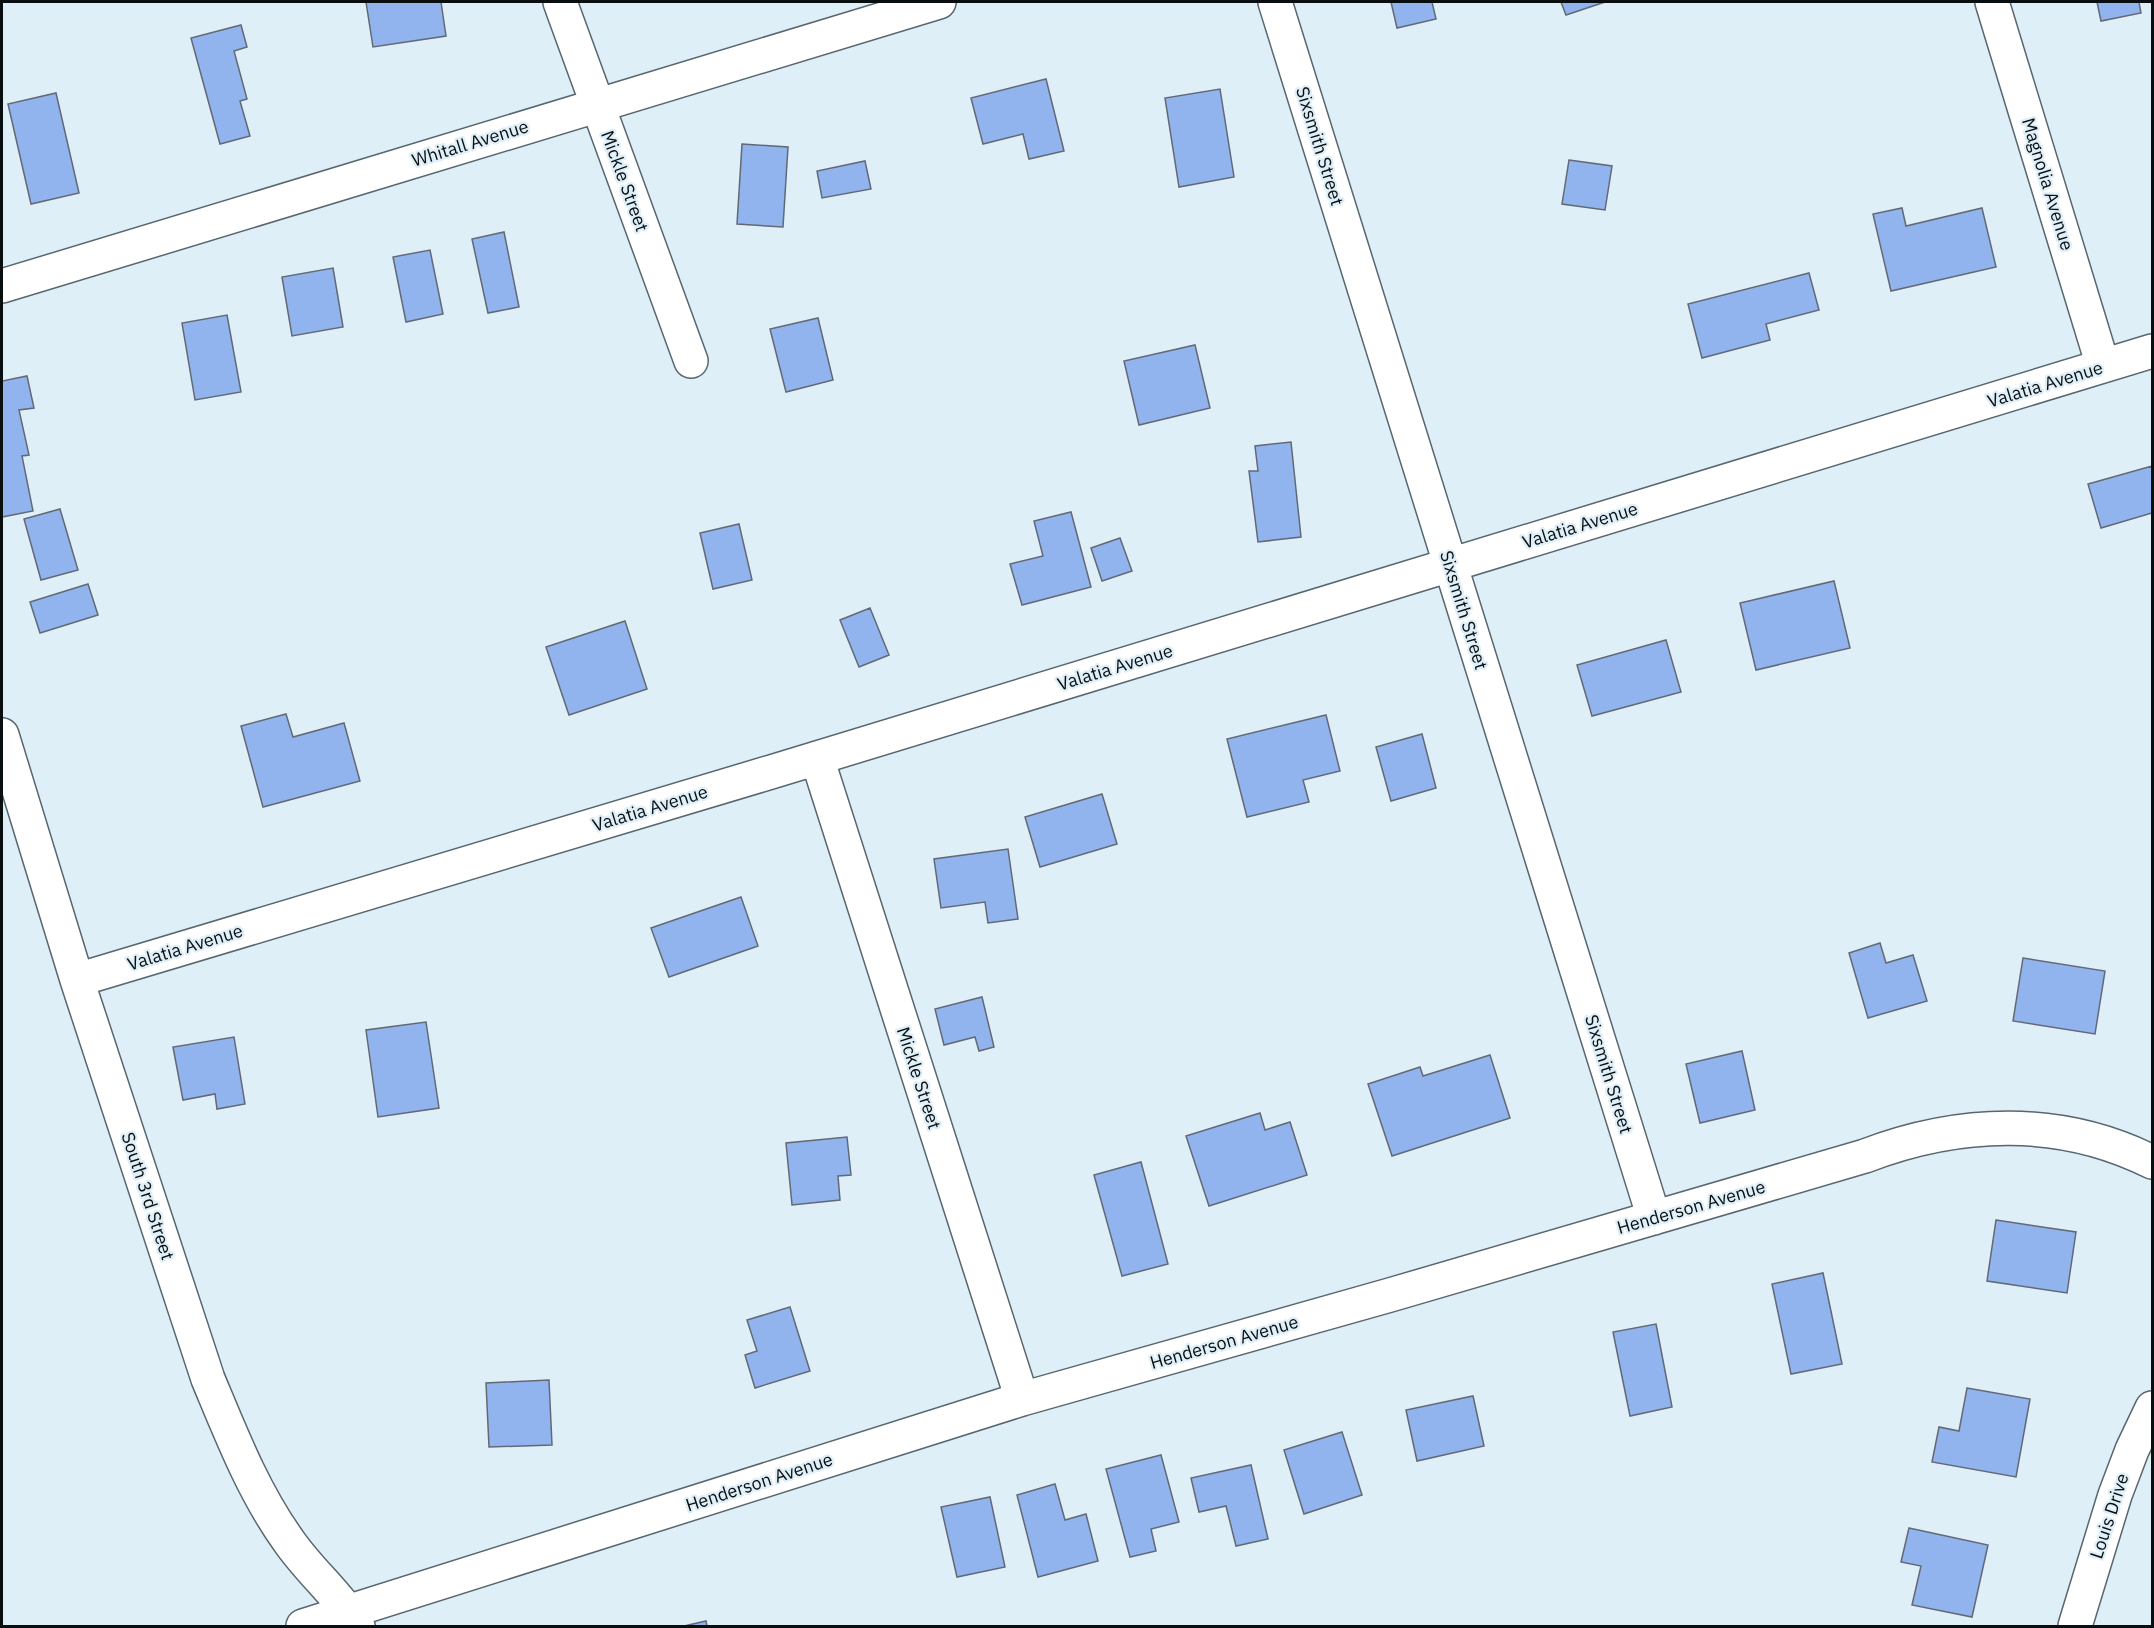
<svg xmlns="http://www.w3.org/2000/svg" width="2154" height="1628" font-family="'IBM Plex Sans',sans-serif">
	<rect width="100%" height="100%" fill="#dfeff8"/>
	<path fill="#91b4ef" stroke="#626975" stroke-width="1.5" d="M 366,2 L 441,2 L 446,36 L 373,47 Z
		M 1391,2 L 1432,2 L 1436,19 L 1397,28 Z
		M 1561,2 L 1605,2 L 1566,15 Z
		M 2097,2 L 2139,2 L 2141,13 L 2101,21 Z
		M 241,25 L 247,47 L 234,51 L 247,99 L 240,101 L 250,136 L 220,144 L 191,38 Z
		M 1046,79 L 1064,151 L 1029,159 L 1023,134 L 983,144 L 971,98 Z
		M 1220,89 L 1234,177 L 1179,187 L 1165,98 Z
		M 56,93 L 79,193 L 31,204 L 8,104 Z
		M 742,144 L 788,147 L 783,227 L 737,224 Z
		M 1569,160 L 1612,166 L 1605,210 L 1562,204 Z
		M 865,161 L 871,189 L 822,198 L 817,171 Z
		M 1902,208 L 1906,226 L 1982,208 L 1996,267 L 1891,291 L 1873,214 Z
		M 504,232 L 519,307 L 488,313 L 472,239 Z
		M 430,250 L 443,314 L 406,322 L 393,257 Z
		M 333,268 L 343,327 L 292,336 L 282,277 Z
		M 1809,273 L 1819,310 L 1766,324 L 1770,340 L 1702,358 L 1688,304 Z
		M 227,315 L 241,392 L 195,400 L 182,323 Z
		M 818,318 L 833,380 L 786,392 L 770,329 Z
		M 1195,345 L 1210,408 L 1139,425 L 1124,361 Z
		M 27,376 L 34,408 L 19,410 L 29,455 L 22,456 L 33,511 L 2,517 L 2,381 Z
		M 1291,442 L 1301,537 L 1258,542 L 1249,471 L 1258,471 L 1255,446 Z
		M 2152,466 L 2152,513 L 2101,528 L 2088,484 Z
		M 60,509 L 78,570 L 41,580 L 24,519 Z
		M 1071,512 L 1091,587 L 1022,605 L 1010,564 L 1043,556 L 1034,521 Z
		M 739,524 L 752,580 L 713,589 L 700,533 Z
		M 1120,538 L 1132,571 L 1102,581 L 1091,548 Z
		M 1834,581 L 1850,648 L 1756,670 L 1740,603 Z
		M 88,584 L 98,615 L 40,633 L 30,602 Z
		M 870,608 L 889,655 L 859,667 L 840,620 Z
		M 625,621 L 647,689 L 569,715 L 546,647 Z
		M 1666,640 L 1681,692 L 1592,716 L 1577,665 Z
		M 286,714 L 293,737 L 344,723 L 360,781 L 263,807 L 241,726 Z
		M 1326,715 L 1340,771 L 1303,780 L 1309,802 L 1247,817 L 1227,739 Z
		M 1422,734 L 1436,788 L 1391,801 L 1376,747 Z
		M 1102,794 L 1117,844 L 1040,867 L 1025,817 Z
		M 1008,849 L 1018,919 L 988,923 L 985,902 L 941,908 L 934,859 Z
		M 741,897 L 758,946 L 669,977 L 651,928 Z
		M 1880,943 L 1886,963 L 1913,955 L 1927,1001 L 1868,1018 L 1849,953 Z
		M 2023,958 L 2105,971 L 2095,1034 L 2013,1021 Z
		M 982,997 L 994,1047 L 979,1051 L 975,1037 L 944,1045 L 935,1009 Z
		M 426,1022 L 439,1108 L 378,1117 L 366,1030 Z
		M 234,1037 L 245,1104 L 217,1109 L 215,1094 L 183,1100 L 173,1047 Z
		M 1742,1051 L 1755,1110 L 1700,1123 L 1686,1064 Z
		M 1490,1055 L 1510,1118 L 1392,1156 L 1368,1084 L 1420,1067 L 1423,1076 Z
		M 1260,1113 L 1265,1130 L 1290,1122 L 1307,1175 L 1209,1206 L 1186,1136 Z
		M 847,1137 L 851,1175 L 838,1176 L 840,1200 L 792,1205 L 786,1143 Z
		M 1141,1162 L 1168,1264 L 1122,1276 L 1094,1175 Z
		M 1996,1220 L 2076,1232 L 2067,1293 L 1987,1281 Z
		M 1823,1273 L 1842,1364 L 1791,1374 L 1772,1284 Z
		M 790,1307 L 810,1371 L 755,1388 L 745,1355 L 757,1351 L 747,1320 Z
		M 1656,1324 L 1672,1407 L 1630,1416 L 1613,1332 Z
		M 549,1380 L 552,1445 L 489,1447 L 486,1383 Z
		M 1967,1388 L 2030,1399 L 2016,1477 L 1932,1462 L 1939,1427 L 1959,1431 Z
		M 1473,1396 L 1484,1446 L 1417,1461 L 1406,1410 Z
		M 1342,1432 L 1362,1495 L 1304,1514 L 1284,1450 Z
		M 1161,1455 L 1179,1522 L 1151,1529 L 1156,1551 L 1130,1557 L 1106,1469 Z
		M 1251,1465 L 1268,1539 L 1236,1546 L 1226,1506 L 1199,1512 L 1191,1478 Z
		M 1055,1484 L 1065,1520 L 1086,1514 L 1098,1561 L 1038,1577 L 1017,1495 Z
		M 990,1497 L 1005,1567 L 957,1577 L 941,1507 Z
		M 1909,1528 L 1988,1545 L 1972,1617 L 1912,1605 L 1921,1566 L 1901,1562 Z
		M 706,1621 L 707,1626 L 684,1626 Z"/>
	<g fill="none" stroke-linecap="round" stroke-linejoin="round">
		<g stroke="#58666e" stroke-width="36">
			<path id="minor" d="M 560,2 L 691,361
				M 1275,2 L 1654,1218
				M 1992,2 L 2103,366
				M 2,286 L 939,2
				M 2,735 L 77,980 L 208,1379 C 231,1434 253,1491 288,1540 C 309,1571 339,1595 358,1626
				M 817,758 L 1022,1399
				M 77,980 L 781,769 L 2152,351
				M 303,1626 L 1022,1399 L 1390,1295 L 1865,1156 C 1959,1120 2060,1116 2152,1162
				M 2075,1626 L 2115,1495 L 2132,1450 L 2152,1408"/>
		</g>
		<use href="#minor" stroke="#fff" stroke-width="33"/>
	</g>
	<g text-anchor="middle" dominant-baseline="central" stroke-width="4.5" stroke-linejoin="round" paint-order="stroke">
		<g font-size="18" fill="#090e11" stroke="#dfeff8">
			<text transform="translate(470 143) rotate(-17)">Whitall Avenue</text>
			<text transform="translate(1320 146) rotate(73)">Sixsmith Street</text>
			<text transform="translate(625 181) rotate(70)">Mickle Street</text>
			<text transform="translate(2048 184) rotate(73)">Magnolia Avenue</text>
			<text transform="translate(2045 384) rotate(-17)">Valatia Avenue</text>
			<text transform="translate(1580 525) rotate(-17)">Valatia Avenue</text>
			<text transform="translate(1464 610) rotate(73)">Sixsmith Street</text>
			<text transform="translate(1115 667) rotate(-17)">Valatia Avenue</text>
			<text transform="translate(650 808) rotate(-17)">Valatia Avenue</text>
			<text transform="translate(185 947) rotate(-17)">Valatia Avenue</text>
			<text transform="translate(1609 1074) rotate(73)">Sixsmith Street</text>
			<text transform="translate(919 1078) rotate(72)">Mickle Street</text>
			<text transform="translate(148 1196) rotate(72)">South 3rd Street</text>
			<text transform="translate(1691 1207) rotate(-16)">Henderson Avenue</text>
			<text transform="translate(1224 1342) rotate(-16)">Henderson Avenue</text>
			<text transform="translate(759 1482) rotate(-18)">Henderson Avenue</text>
			<text transform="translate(2109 1516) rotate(-72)">Louis Drive</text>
		</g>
	</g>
	<rect width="2154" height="1628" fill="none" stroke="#090e11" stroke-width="6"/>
</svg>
